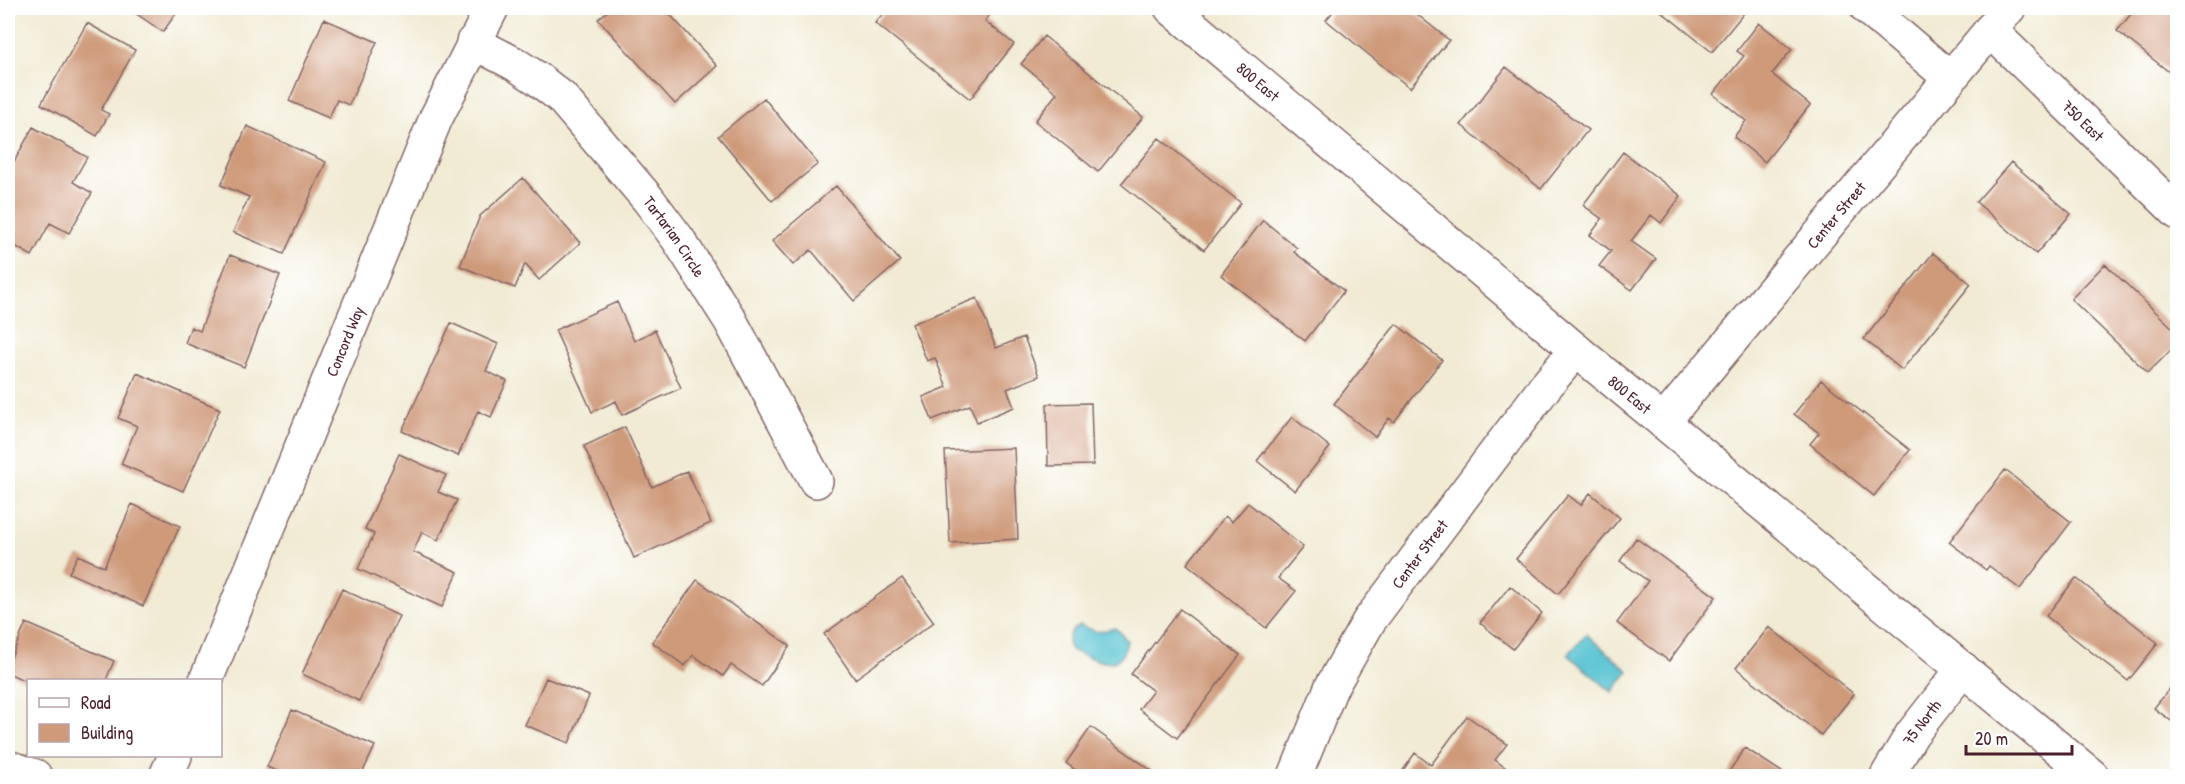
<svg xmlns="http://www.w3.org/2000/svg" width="2185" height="784" font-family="'Patrick Hand',sans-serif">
	<rect width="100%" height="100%" fill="#fff"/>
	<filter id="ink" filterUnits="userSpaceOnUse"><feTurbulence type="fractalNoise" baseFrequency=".0167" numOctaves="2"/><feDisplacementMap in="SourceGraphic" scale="12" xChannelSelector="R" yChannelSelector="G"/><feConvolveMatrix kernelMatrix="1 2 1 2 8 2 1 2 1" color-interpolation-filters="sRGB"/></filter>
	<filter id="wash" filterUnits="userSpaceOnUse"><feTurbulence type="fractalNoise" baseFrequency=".008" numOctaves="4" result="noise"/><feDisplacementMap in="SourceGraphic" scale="24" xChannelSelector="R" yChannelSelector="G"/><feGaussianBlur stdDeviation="1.35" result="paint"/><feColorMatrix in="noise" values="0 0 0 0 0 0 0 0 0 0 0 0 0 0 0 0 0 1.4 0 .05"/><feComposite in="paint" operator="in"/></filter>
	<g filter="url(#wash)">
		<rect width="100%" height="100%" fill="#f1ebd4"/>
		<path fill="#56c2d1" stroke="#50707e" stroke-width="1.5" d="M 1080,625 L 1097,632 L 1115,628 L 1122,634 L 1127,641 C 1120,676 1097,659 1072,651 C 1064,641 1069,631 1080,625 Z
			M 1586,634 L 1629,671 L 1612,692 L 1568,655 Z"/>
		<g id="blocks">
			<path fill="#cf9a7a" d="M 128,8 L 177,8 L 179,9 L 163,32 Z
				M 611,8 L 664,8 L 717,66 L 675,104 L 598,19 Z
				M 888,8 L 931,8 L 934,10 L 936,8 L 995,8 L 985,21 L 1014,44 L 970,99 L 875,23 Z
				M 1336,8 L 1372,8 L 1375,10 L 1377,8 L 1409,8 L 1449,40 L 1410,88 L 1326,20 Z
				M 1657,8 L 1748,8 L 1712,52 Z
				M 2136,8 L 2178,8 L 2178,70 L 2173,75 L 2117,31 Z
				M 324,19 L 377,42 L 349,105 L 337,100 L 329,118 L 289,101 Z
				M 87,23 L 135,50 L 101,110 L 109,114 L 97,136 L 41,104 Z
				M 1759,23 L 1792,49 L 1772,74 L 1810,105 L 1765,162 L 1734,137 L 1746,121 L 1713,94 L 1744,56 L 1737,51 Z
				M 1044,36 L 1143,117 L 1098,172 L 1035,121 L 1057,93 L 1021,64 Z
				M 1506,67 L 1588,130 L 1541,189 L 1461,125 Z
				M 764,98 L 818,164 L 772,201 L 718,136 Z
				M 247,126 L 326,162 L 284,254 L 233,232 L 249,197 L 221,185 Z
				M 33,127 L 87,157 L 73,182 L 92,193 L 69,233 L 50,223 L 32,256 L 8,242 L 8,173 Z
				M 1159,138 L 1241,203 L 1204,250 L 1121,184 Z
				M 1623,152 L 1681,196 L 1661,223 L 1651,215 L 1631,241 L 1656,259 L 1632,290 L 1599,266 L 1611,251 L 1590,235 L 1602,219 L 1583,205 Z
				M 2011,162 L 2071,214 L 2036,254 L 1976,202 Z
				M 523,178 L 580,243 L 539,280 L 525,264 L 515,288 L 460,266 L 480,216 Z
				M 836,186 L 900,261 L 854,301 L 811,250 L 793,265 L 772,241 Z
				M 1263,220 L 1297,248 L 1294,252 L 1344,291 L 1305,341 L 1221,275 Z
				M 1933,253 L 1971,284 L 1902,370 L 1864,339 Z
				M 230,255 L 280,275 L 244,367 L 185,343 L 191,327 L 200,331 Z
				M 2105,264 L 2178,333 L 2178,343 L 2148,373 L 2071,299 Z
				M 977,298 L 996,348 L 1024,337 L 1039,376 L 1007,389 L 1014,407 L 977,422 L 970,405 L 932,420 L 923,397 L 947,387 L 935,358 L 927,361 L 912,324 Z
				M 617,302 L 634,341 L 655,330 L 681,388 L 622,415 L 616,401 L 592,412 L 555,330 Z
				M 451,323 L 498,344 L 486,371 L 507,381 L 491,417 L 478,411 L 458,456 L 402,431 Z
				M 1396,324 L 1442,360 L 1394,422 L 1389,418 L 1375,437 L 1334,404 Z
				M 137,373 L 220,409 L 183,491 L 121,464 L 137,426 L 118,418 Z
				M 1821,380 L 1910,450 L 1874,496 L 1810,444 L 1819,433 L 1794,414 Z
				M 1091,403 L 1093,465 L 1048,466 L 1047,404 Z
				M 1292,417 L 1330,447 L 1295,491 L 1257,461 Z
				M 625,427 L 652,487 L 687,471 L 711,523 L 634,558 L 584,446 Z
				M 1014,448 L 1018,539 L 950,543 L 945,451 Z
				M 399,454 L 446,475 L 438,492 L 457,500 L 438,540 L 422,532 L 413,552 L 458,572 L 442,607 L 358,569 L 374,534 L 365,529 Z
				M 2005,470 L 2071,522 L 2020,589 L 1989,566 L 1986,570 L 1949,542 Z
				M 1590,493 L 1620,518 L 1558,594 L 1516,559 L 1568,495 L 1581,505 Z
				M 1248,503 L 1303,547 L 1278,578 L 1296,591 L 1266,628 L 1187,564 L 1225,516 L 1232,522 Z
				M 132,504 L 180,526 L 143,606 L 69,573 L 78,555 L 104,567 Z
				M 1636,538 L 1716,597 L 1669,661 L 1617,623 L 1648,581 L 1620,561 Z
				M 902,578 L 934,622 L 855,679 L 824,634 Z
				M 2076,578 L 2158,643 L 2128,681 L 2046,616 Z
				M 697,580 L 790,646 L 762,686 L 731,665 L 723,676 L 693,655 L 685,666 L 652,642 Z
				M 1510,586 L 1542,613 L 1513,649 L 1480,623 Z
				M 342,589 L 399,616 L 359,701 L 302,674 Z
				M 1180,609 L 1240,655 L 1177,738 L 1139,709 L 1153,691 L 1131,674 Z
				M 26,623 L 114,661 L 106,680 L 28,682 L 8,673 L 8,665 Z
				M 1769,627 L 1854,694 L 1821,735 L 1736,668 Z
				M 546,678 L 589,696 L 569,743 L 525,725 Z
				M 2178,678 L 2178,726 L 2154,708 Z
				M 292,710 L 375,746 L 361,776 L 289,776 L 267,767 Z
				M 1467,716 L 1507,744 L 1495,760 L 1513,773 L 1510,776 L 1399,776 L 1415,753 L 1431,765 Z
				M 1091,727 L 1159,776 L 1075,776 L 1078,772 L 1066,763 Z
				M 1745,748 L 1788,776 L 1726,776 Z"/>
		</g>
	</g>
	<g filter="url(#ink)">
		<use href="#blocks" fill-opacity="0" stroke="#846666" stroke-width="1.5"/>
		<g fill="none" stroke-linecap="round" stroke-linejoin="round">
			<g stroke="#846666" stroke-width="36">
				<g id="street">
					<path id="s1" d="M 1171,8 L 1576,350 L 2092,776"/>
					<path d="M 1867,8 L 1950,78"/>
					<path id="s2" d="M 1990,30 L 2178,213"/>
					<path id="s3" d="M 473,42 L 515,64 L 538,79 L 561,97 L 648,199 L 678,239 L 730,320 L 816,481"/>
					<path id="s4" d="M 1663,422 L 2009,8"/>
					<path id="s5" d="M 206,680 L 436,118 L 492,8"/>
					<path d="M 8,767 L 35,776"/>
					<path d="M 166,776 L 175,756"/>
					<path id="s6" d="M 1295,776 L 1331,688 L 1369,621 L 1545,387 L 1576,350"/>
					<path id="s7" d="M 1887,776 L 1912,734 L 1963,669"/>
				</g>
			</g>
			<use href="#street" stroke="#fff" stroke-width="33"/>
		</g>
	</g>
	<g text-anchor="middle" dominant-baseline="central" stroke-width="6" stroke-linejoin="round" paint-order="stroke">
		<g font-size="16" fill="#4a1f2b" stroke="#fff">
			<text stroke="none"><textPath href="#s1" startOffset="114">800 East</textPath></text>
			<text stroke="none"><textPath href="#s2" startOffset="130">750 East</textPath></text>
			<text stroke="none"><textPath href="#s4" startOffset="270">Center Street</textPath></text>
			<text stroke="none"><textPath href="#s3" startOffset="284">Tartarian Circle</textPath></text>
			<text stroke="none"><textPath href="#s5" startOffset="366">Concord Way</textPath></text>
			<text stroke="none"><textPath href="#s1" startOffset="600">800 East</textPath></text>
			<text stroke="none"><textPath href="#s6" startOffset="256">Center Street</textPath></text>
			<text stroke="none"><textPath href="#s7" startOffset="64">75 North</textPath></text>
		</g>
	</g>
	<rect width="2185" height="784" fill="none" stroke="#fff" stroke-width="30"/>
	<rect x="27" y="679" width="195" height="78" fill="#ffffff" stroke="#b7a5aa" stroke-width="1.5"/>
	<rect x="39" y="698" width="30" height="9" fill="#ffffff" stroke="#b7a5aa" stroke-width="1.5"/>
	<text x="81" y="709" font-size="18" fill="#4a1f2b">Road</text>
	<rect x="39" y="724" width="30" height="18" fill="#cf9a7a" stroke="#b7a5aa" stroke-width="1.5"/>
	<text x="81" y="739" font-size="18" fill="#4a1f2b">Building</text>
	<path d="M1966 745v9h106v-9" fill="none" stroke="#4a1f2b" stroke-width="3"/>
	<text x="1975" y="745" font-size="18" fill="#4a1f2b" stroke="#ffffff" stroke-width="4.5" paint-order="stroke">20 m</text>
</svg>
